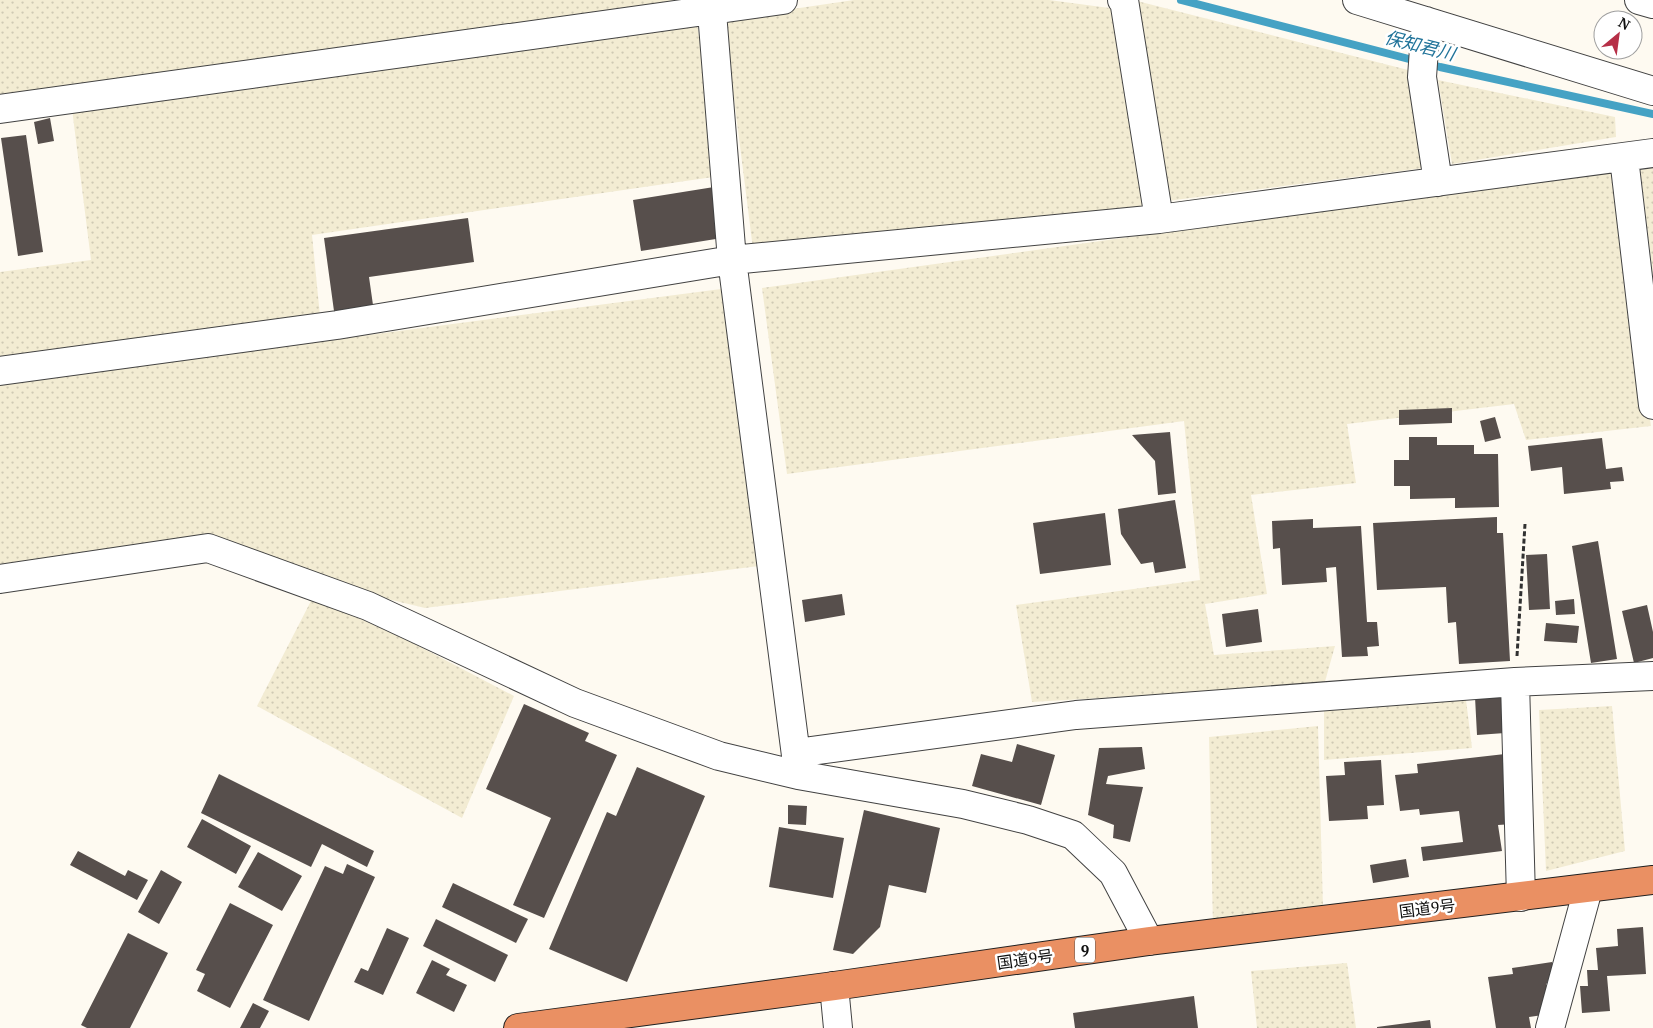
<svg xmlns="http://www.w3.org/2000/svg" width="1653" height="1028" font-family="'PT Serif','Noto Sans JP',serif">
	<defs>
		<pattern id="farmland-dots" width="8" height="8" patternUnits="userSpaceOnUse" patternTransform="scale(1.25)"><rect width="8" height="8" fill="#f3ecd3"/><path d="M2 2h.1M6 6h.1" fill="none" stroke="#cfc9b4" stroke-width="1.8" stroke-linecap="round"/></pattern>
	</defs>
	<rect width="100%" height="100%" fill="#fefaf1"/>
	<path fill="url(#farmland-dots)" d="M 0,0 L 685,0 L 0,98 Z
		M 854,0 L 1049,0 L 1117,9 L 1146,207 L 754,257 L 724,19 Z
		M 1137,1 L 1412,71 L 1424,168 L 1167,201 Z
		M 697,24 L 720,176 L 312,235 L 320,316 L 0,358 L 0,272 L 91,260 L 72,109 Z
		M 1438,80 L 1615,117 L 1616,137 L 1452,164 Z
		M 1653,168 L 1653,275 L 1640,170 Z
		M 1606,171 L 1614,177 L 1651,426 L 1526,440 L 1514,404 L 1347,424 L 1356,483 L 1251,495 L 1267,594 L 1205,604 L 1214,655 L 1335,646 L 1324,685 L 1032,702 L 1016,605 L 1200,580 L 1184,421 L 787,474 L 762,288 Z
		M 721,289 L 759,566 L 425,608 L 371,595 L 209,537 L 0,565 L 0,383 Z
		M 313,597 L 411,642 L 514,696 L 462,818 L 257,706 Z
		M 1466,700 L 1472,748 L 1324,760 L 1324,706 Z
		M 1612,706 L 1625,851 L 1546,871 L 1539,710 Z
		M 1318,726 L 1323,908 L 1213,927 L 1209,737 Z
		M 1347,963 L 1356,1028 L 1257,1028 L 1251,971 Z"/>
	<g fill="none" stroke-linecap="round" stroke-linejoin="round">
		<path stroke="#45a2c4" stroke-width="8" d="M 1181,0 L 1440,67 L 1653,114"/>
	</g>
	<path fill="#574f4c" d="M 50,118 L 54,141 L 38,144 L 34,122 Z
		M 26,135 L 43,252 L 18,256 L 1,138 Z
		M 714,187 L 722,238 L 641,251 L 633,200 Z
		M 468,218 L 474,262 L 369,277 L 373,305 L 334,311 L 324,238 Z
		M 1452,408 L 1452,423 L 1399,425 L 1399,410 Z
		M 1495,417 L 1501,438 L 1485,442 L 1480,421 Z
		M 1170,432 L 1176,493 L 1158,495 L 1155,461 L 1132,435 Z
		M 1409,437 L 1437,437 L 1437,445 L 1474,445 L 1474,454 L 1498,454 L 1499,507 L 1455,508 L 1455,498 L 1410,499 L 1410,486 L 1394,486 L 1394,460 L 1409,460 Z
		M 1602,438 L 1606,469 L 1622,467 L 1624,481 L 1610,482 L 1611,489 L 1564,494 L 1562,467 L 1531,471 L 1528,446 Z
		M 1175,500 L 1186,568 L 1155,573 L 1153,562 L 1141,564 L 1121,534 L 1118,509 Z
		M 1105,513 L 1111,565 L 1040,574 L 1033,523 Z
		M 1497,517 L 1497,533 L 1503,533 L 1510,661 L 1459,664 L 1456,622 L 1448,623 L 1446,587 L 1377,590 L 1373,523 Z
		M 1313,519 L 1313,528 L 1361,526 L 1367,622 L 1377,622 L 1379,646 L 1367,647 L 1368,656 L 1342,657 L 1336,567 L 1326,568 L 1327,582 L 1282,585 L 1280,548 L 1273,549 L 1272,521 Z
		M 1598,541 L 1617,659 L 1591,663 L 1572,546 Z
		M 1547,554 L 1550,609 L 1529,610 L 1526,555 Z
		M 842,594 L 845,615 L 805,622 L 802,600 Z
		M 1574,599 L 1575,614 L 1556,615 L 1555,601 Z
		M 1647,605 L 1653,632 L 1653,658 L 1634,663 L 1622,611 Z
		M 1258,609 L 1262,642 L 1226,647 L 1222,614 Z
		M 1546,623 L 1579,626 L 1577,643 L 1544,641 Z
		M 1503,696 L 1505,733 L 1477,735 L 1475,697 Z
		M 524,704 L 589,733 L 585,741 L 617,755 L 544,918 L 513,905 L 551,818 L 486,789 Z
		M 1017,744 L 1055,755 L 1041,805 L 972,786 L 981,754 L 1012,762 Z
		M 1142,747 L 1145,769 L 1108,776 L 1106,784 L 1143,787 L 1130,842 L 1113,838 L 1114,825 L 1088,815 L 1099,748 Z
		M 1505,754 L 1513,824 L 1498,825 L 1502,851 L 1423,861 L 1421,847 L 1463,842 L 1459,811 L 1420,815 L 1419,809 L 1400,811 L 1395,775 L 1418,773 L 1417,764 Z
		M 1381,760 L 1384,805 L 1367,806 L 1368,819 L 1329,821 L 1326,776 L 1345,775 L 1344,762 Z
		M 637,767 L 705,796 L 627,982 L 549,949 L 607,812 L 616,816 Z
		M 219,774 L 374,851 L 367,867 L 322,844 L 311,867 L 201,813 Z
		M 788,805 L 807,806 L 806,825 L 788,824 Z
		M 864,810 L 940,828 L 926,893 L 889,885 L 880,927 L 853,954 L 833,950 Z
		M 202,819 L 251,846 L 236,874 L 187,847 Z
		M 779,827 L 844,838 L 833,898 L 769,887 Z
		M 78,851 L 125,876 L 128,870 L 148,880 L 137,900 L 70,865 Z
		M 258,852 L 302,876 L 282,911 L 238,887 Z
		M 1406,859 L 1409,877 L 1373,883 L 1370,865 Z
		M 347,864 L 375,877 L 309,1021 L 263,1000 L 325,866 L 343,874 Z
		M 161,870 L 182,882 L 159,924 L 138,912 Z
		M 453,883 L 528,919 L 516,943 L 442,907 Z
		M 230,903 L 273,925 L 230,1008 L 197,991 L 205,974 L 196,970 Z
		M 436,919 L 508,955 L 495,982 L 423,946 Z
		M 1643,927 L 1646,974 L 1607,976 L 1610,1011 L 1582,1013 L 1580,986 L 1588,986 L 1587,970 L 1598,970 L 1596,948 L 1618,946 L 1617,929 Z
		M 387,928 L 409,938 L 383,995 L 354,982 L 361,968 L 368,971 Z
		M 128,933 L 168,953 L 130,1028 L 87,1028 L 81,1025 Z
		M 432,960 L 450,969 L 446,975 L 467,985 L 454,1012 L 416,993 Z
		M 1552,962 L 1553,969 L 1546,985 L 1550,1014 L 1529,1017 L 1531,1028 L 1496,1028 L 1488,977 L 1513,974 L 1512,968 Z
		M 1194,996 L 1198,1028 L 1075,1028 L 1073,1013 Z
		M 253,1003 L 269,1011 L 260,1028 L 240,1028 Z
		M 1430,1020 L 1431,1028 L 1377,1028 L 1377,1027 Z"/>
	<g fill="none" stroke-linecap="round" stroke-linejoin="round">
		<g stroke="#424242" stroke-width="30">
			<path id="minor" d="M 711,0 L 732,260 L 798,771
				M 1122,0 L 1124,0 L 1159,219
				M 1357,0 L 1653,91
				M 1639,0 L 1653,4
				M 1426,21 L 1422,77 L 1438,182
				M 0,109 L 783,0
				M 1624,158 L 1653,405
				M 0,371 L 337,325 L 732,260 L 1159,219 L 1653,153
				M 0,579 L 208,548 L 368,606 L 575,703 L 719,756 L 798,775 L 963,804 L 1028,820 L 1073,835 L 1113,873 L 1149,941
				M 1515,682 L 1521,897
				M 796,753 L 1076,715 L 1515,682 L 1653,676
				M 834,986 L 838,1028
				M 1550,1028 L 1588,889"/>
		</g>
		<g stroke="#202020" stroke-width="30">
			<path id="highway" d="M 518,1028 L 834,986 L 1149,941 L 1653,880"/>
		</g>
		<path stroke="#313131" stroke-width="3" stroke-dasharray="5 2.5" stroke-linecap="butt" d="M 1517,656 L 1525,524"/>
		<use href="#minor" stroke="#fff" stroke-width="28"/>
		<use href="#highway" stroke="#ea9063" stroke-width="28"/>
	</g>
	<g text-anchor="middle" dominant-baseline="central" stroke-width="5" stroke-linejoin="round" paint-order="stroke">
		<rect fill="#fff" stroke="#575757" stroke-width="1" x="1075" y="937.5" width="20" height="25" rx="4"/>
		<g font-size="15" font-weight="bold" fill="#0f0f0f">
			<text x="1085" y="950">9</text>
		</g>
		<g font-size="16" fill="#0f0f0f" stroke="#fff">
			<text transform="translate(1427 908) rotate(-7)">国道9号</text>
			<text transform="translate(1025 959) rotate(-8)">国道9号</text>
		</g>
		<g font-size="18" font-style="italic" fill="#207399" stroke="#fff">
			<text transform="translate(1420 45) rotate(14)">保知君川</text>
		</g>
	</g>
	<g transform="translate(1618 35) rotate(29)"><circle r="24" fill="#ffffff" stroke="#9f9f9f"/>
	<path d="M0-4L9 19L0 12L-9 19Z" fill="#b62f47"/>
	<text y="-8" font-size="14" font-weight="bold" text-anchor="middle" fill="#0f0f0f">N</text>
	</g>
</svg>
